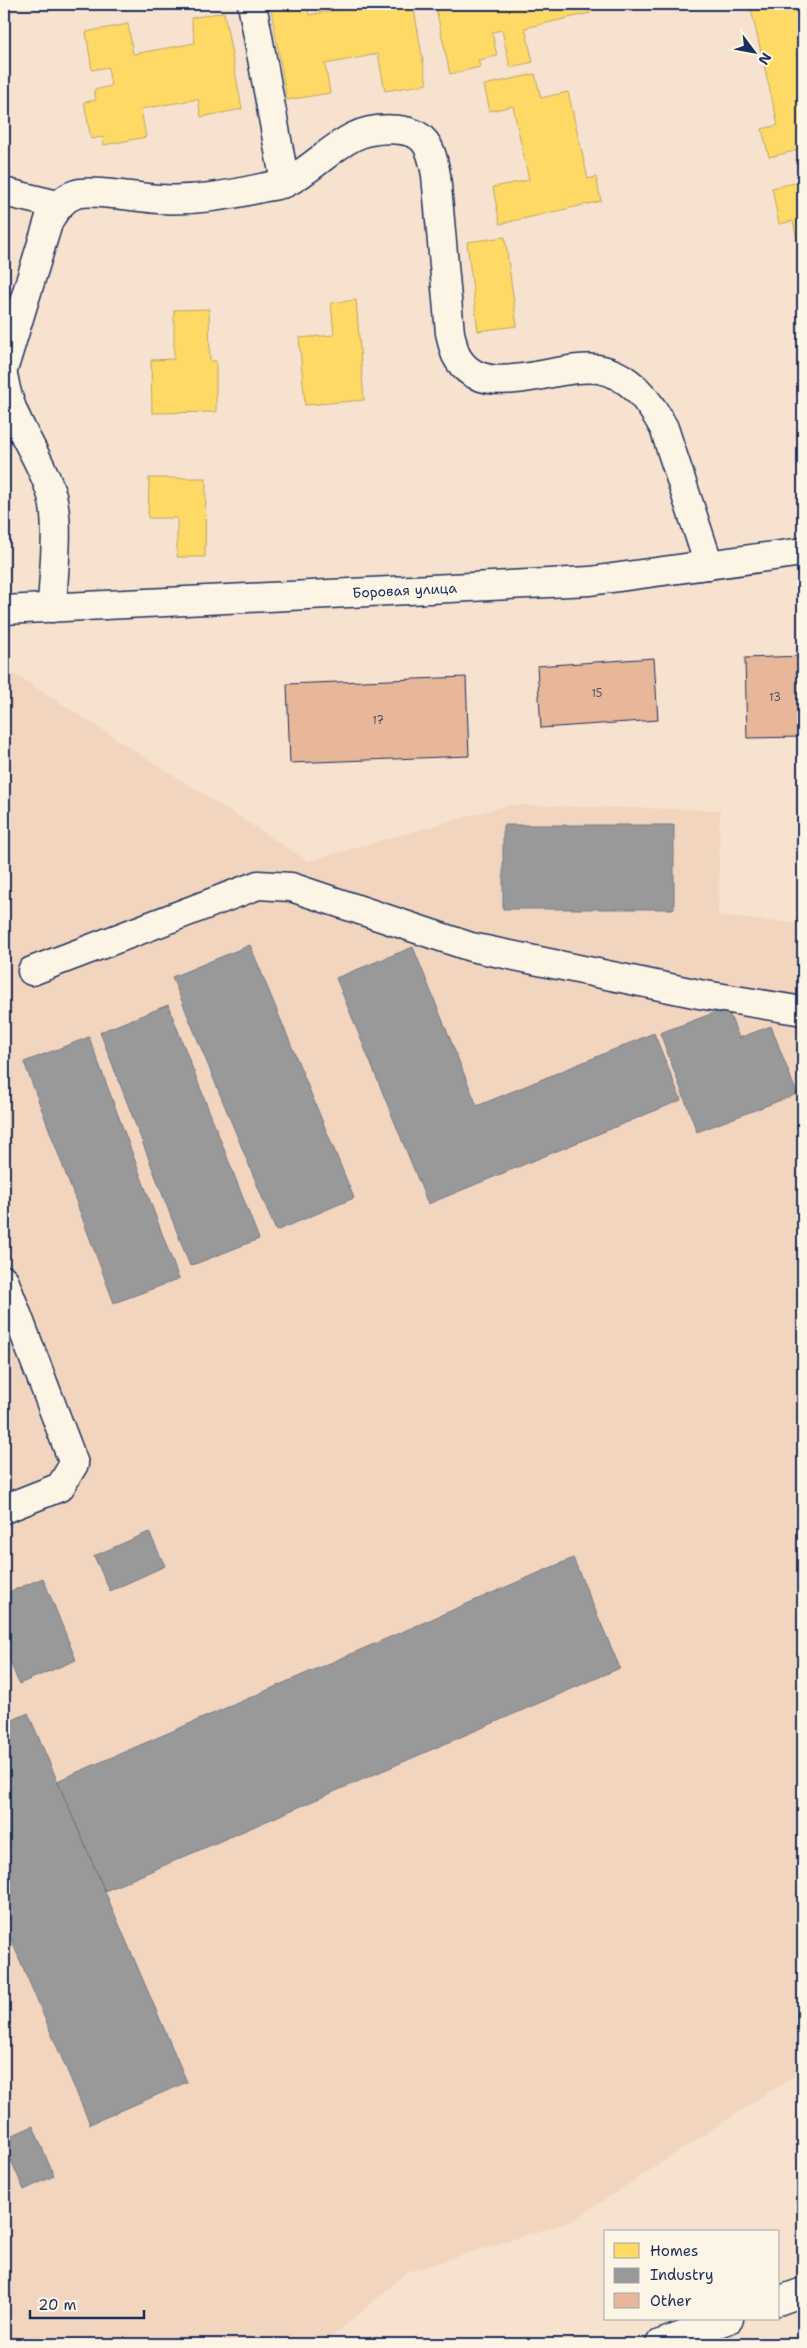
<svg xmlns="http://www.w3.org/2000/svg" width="807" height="2348" font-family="'Shantell Sans',sans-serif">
	<rect width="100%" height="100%" fill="#f6e2ce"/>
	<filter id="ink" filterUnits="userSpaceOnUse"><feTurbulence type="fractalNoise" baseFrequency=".02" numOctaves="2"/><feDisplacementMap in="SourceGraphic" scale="10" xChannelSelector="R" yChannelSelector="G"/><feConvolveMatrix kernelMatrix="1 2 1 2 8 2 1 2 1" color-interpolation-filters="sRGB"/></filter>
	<g filter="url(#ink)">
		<path fill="#f2d5be" d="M 4,675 L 16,675 L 308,861 L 508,805 L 720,810 L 718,916 L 803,924 L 803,2070 L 572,2221 L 407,2272 L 324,2344 L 4,2344 Z"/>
		<path fill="#ffd966" stroke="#bba664" d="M 270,4 L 307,4 L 309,15 L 367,4 L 413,4 L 427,84 L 385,91 L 378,54 L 325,64 L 330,93 L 287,100 Z
			M 435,4 L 588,4 L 590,13 L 525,28 L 533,62 L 510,67 L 502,30 L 492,32 L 497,56 L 478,60 L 480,67 L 450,74 Z
			M 772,4 L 803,4 L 803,149 L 769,157 L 762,129 L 778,125 L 751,9 Z
			M 224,12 L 242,109 L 201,117 L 198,99 L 141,109 L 146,137 L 104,145 L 103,137 L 91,139 L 84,102 L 96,100 L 94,90 L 111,86 L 108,67 L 92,70 L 86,32 L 128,24 L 133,54 L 195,43 L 191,18 Z
			M 535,74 L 541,98 L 568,92 L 588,179 L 596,177 L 601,201 L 500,224 L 493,187 L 529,180 L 513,106 L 490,111 L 484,85 Z
			M 803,181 L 803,269 L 793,221 L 779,224 L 772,188 Z
			M 505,237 L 517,326 L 478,331 L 467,242 Z
			M 356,300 L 364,400 L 305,405 L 299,338 L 334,335 L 331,303 Z
			M 209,309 L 210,361 L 216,361 L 216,412 L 152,413 L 151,360 L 174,359 L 174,310 Z
			M 149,478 L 206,478 L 205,557 L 177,557 L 177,518 L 148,518 Z"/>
		<path fill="#999" stroke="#737987" d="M 503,825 L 674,825 L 674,909 L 503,909 Z
			M 250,945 L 354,1198 L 276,1231 L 172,977 Z
			M 413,947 L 477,1106 L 654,1033 L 681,1100 L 428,1204 L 336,978 Z
			M 168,1005 L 259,1239 L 190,1266 L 100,1032 Z
			M 727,1008 L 739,1038 L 771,1026 L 797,1094 L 697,1132 L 660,1033 Z
			M 89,1037 L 179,1279 L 114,1303 L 24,1062 Z
			M 149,1532 L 165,1566 L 110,1591 L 94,1556 Z
			M 573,1558 L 620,1668 L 105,1891 L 57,1781 Z
			M 43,1578 L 76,1660 L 19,1684 L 4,1646 L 4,1594 Z
			M 28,1713 L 187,2082 L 90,2124 L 4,1923 L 4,1724 Z
			M 33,2126 L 54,2176 L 24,2190 L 4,2144 L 4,2139 Z"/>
		<path fill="#e8b799" stroke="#1b2f5e" d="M 803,656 L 803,737 L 747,738 L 745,658 Z
			M 654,658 L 658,720 L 541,728 L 537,666 Z
			M 466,677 L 469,756 L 290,763 L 287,684 Z"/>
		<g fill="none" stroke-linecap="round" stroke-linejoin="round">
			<g stroke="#1b2f5e" stroke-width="31">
				<g id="minor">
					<path d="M 252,4 L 285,183"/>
					<path d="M 4,192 L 58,205"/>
					<path d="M 4,367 L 49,220 C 55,210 63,198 76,194 C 91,189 139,198 159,199 C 194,201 227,196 261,188 C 269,186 279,186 287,182 C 311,170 329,149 353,137 C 371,128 411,124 425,142 C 432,151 434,164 436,175 L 450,333 C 452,340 453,348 456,355 C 481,405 555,363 598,369 C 630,374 650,402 664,428 L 709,565"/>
					<path d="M 4,379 C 10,421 41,456 52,496 C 60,526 53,576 52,608"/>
					<path id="s1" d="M 4,610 L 590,581 L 803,552"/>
					<path d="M 32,971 L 258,885 L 291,887 L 471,947 L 699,994 L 803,1011"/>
					<path d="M 4,1280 L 74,1464 L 60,1487 L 4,1509"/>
					<path d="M 778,2301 L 803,2292"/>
					<path d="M 660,2344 L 729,2319"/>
				</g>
			</g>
			<use href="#minor" stroke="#fcf5e5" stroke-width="28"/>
		</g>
	</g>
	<g text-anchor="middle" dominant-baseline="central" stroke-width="5" stroke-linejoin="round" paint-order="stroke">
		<g font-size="11" fill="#4e516d">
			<text x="597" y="693">15</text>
			<text x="775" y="697">13</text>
			<text x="378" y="720">17</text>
		</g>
		<g font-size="14" fill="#1b2f5e" stroke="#fcf5e5">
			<text stroke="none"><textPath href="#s1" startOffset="401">Боровая улица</textPath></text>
		</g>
	</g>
	<rect width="807" height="2348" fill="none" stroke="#fcf5e5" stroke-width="20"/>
	<rect x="10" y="10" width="787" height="2328" fill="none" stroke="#1b2f5e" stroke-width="2" filter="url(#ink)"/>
	<rect x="604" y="2230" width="175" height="90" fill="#fcf5e5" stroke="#a2a6af"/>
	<rect x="614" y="2243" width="25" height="15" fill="#ffd966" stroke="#a2a6af"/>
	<text x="650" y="2256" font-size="15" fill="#1b2f5e">Homes</text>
	<rect x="614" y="2268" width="25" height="15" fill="#999999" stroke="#a2a6af"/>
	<text x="650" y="2280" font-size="15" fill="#1b2f5e">Industry</text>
	<rect x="614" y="2293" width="25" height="15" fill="#e8b799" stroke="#a2a6af"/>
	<text x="650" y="2306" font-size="15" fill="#1b2f5e">Other</text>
	<g transform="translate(754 52) rotate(122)" stroke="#fcf5e5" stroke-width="4" paint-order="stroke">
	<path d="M0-4L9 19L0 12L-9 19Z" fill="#1b2f5e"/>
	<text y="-8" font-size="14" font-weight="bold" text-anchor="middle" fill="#1b2f5e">N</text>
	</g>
	<path d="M30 2310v8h114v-8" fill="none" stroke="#1b2f5e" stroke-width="2.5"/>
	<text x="38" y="2310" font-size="15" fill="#1b2f5e" stroke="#fcf5e5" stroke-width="4" paint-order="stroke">20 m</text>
</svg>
